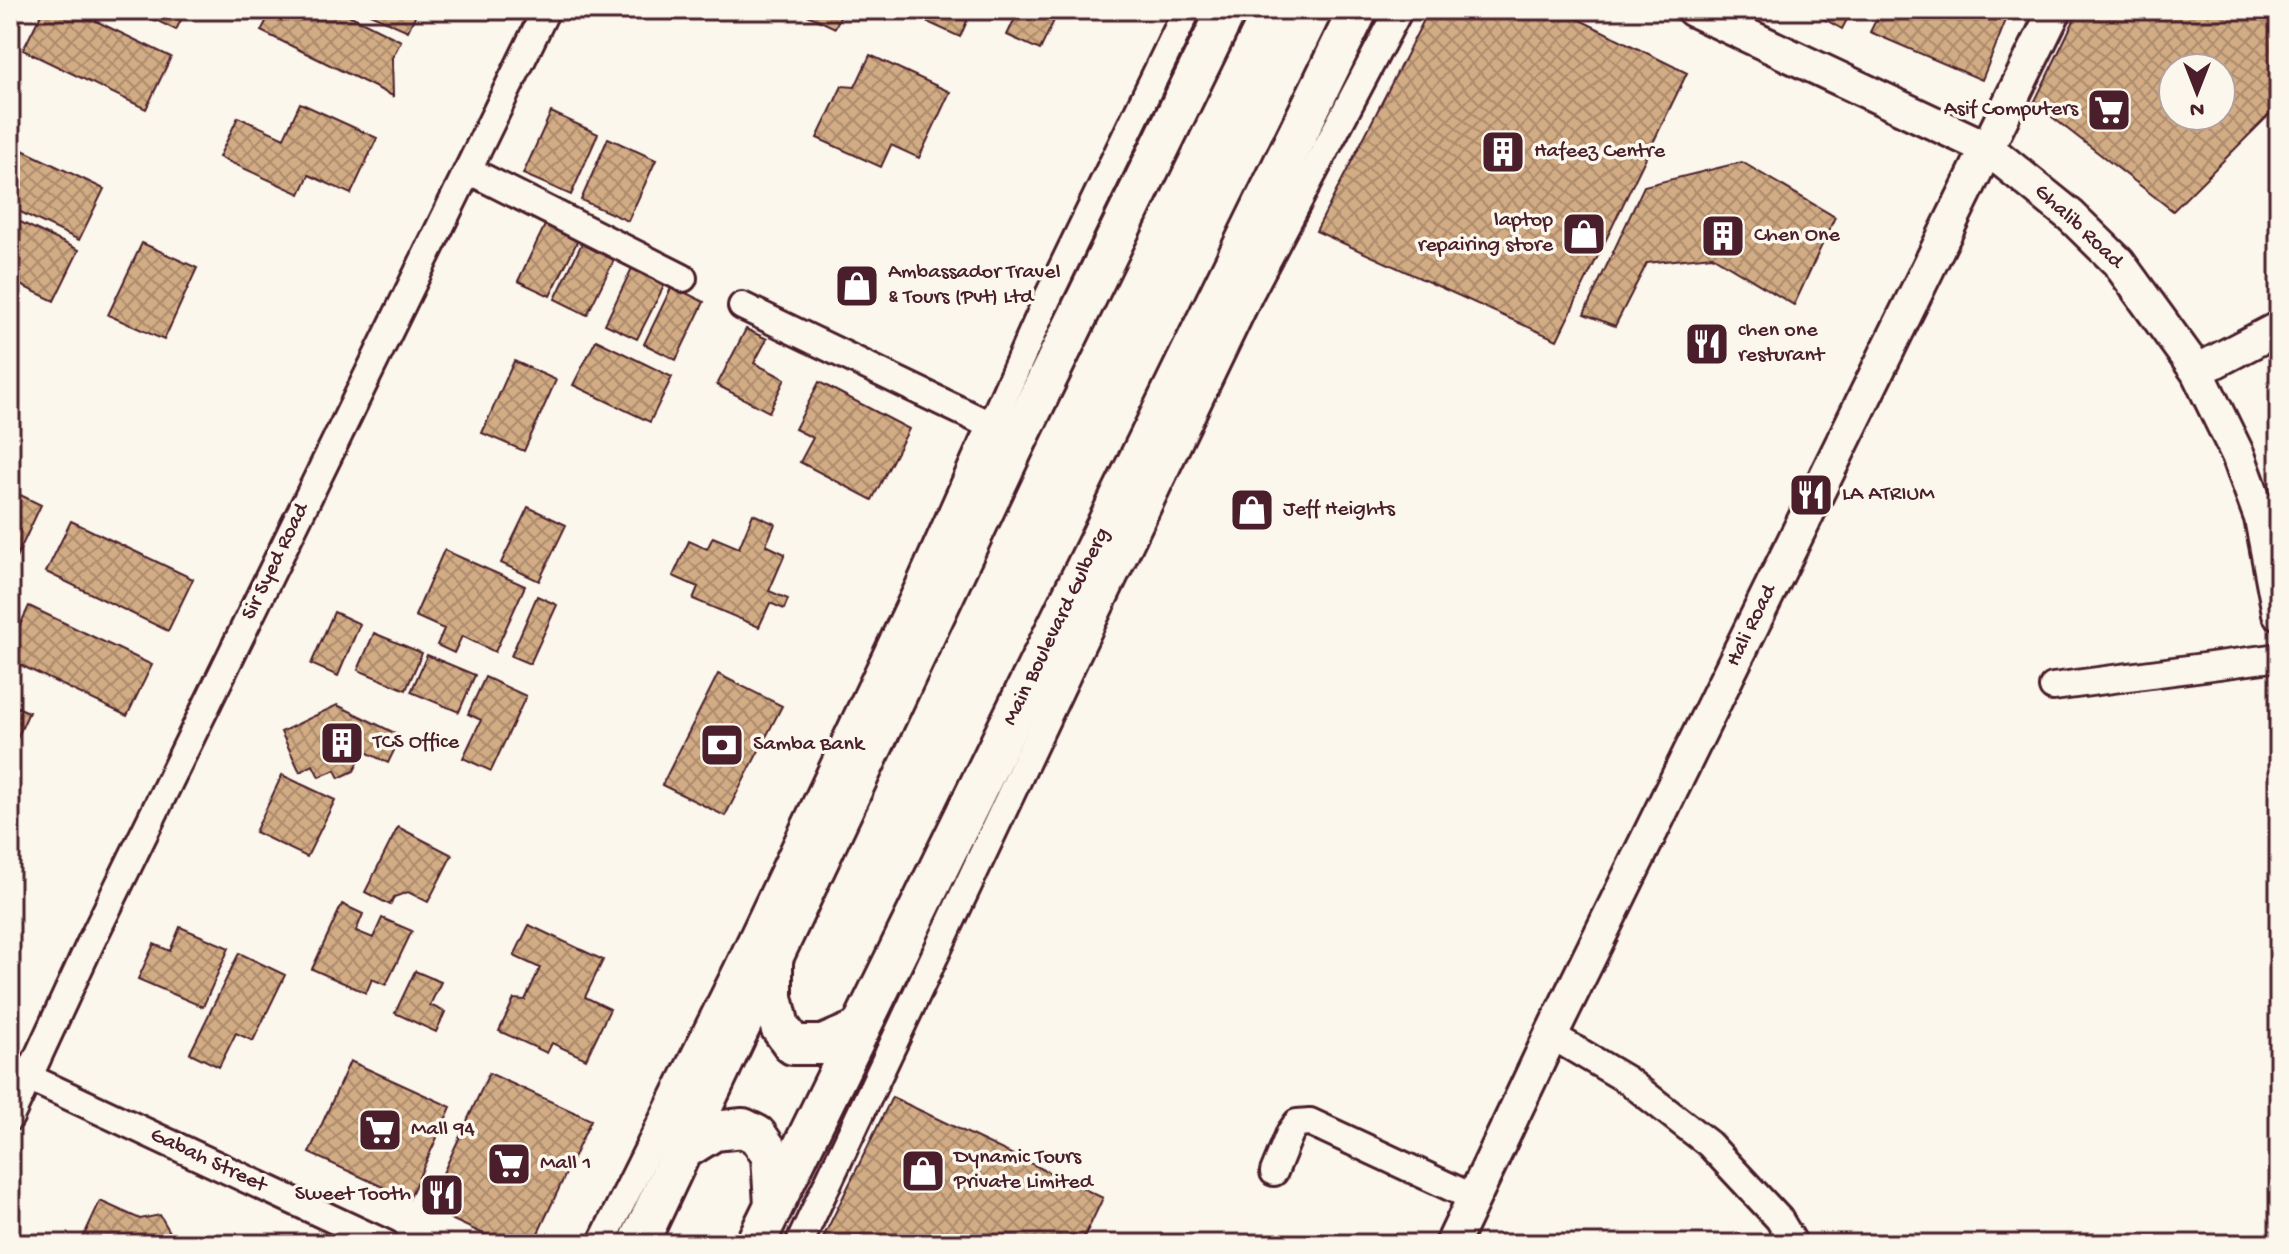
<svg xmlns="http://www.w3.org/2000/svg" width="2289" height="1254" font-family="'Gochi Hand',sans-serif">
	<defs>
		<pattern id="building-cross-hatch" width="8" height="8" patternUnits="userSpaceOnUse" patternTransform="scale(2)"><rect width="8" height="8" fill="#d2ac84"/><path d="M0 0l8 8M0 8l8-8" fill="none" stroke="#ac8b6c"/></pattern>
	</defs>
	<rect width="100%" height="100%" fill="#fbf7ec"/>
	<filter id="ink" filterUnits="userSpaceOnUse"><feTurbulence type="fractalNoise" baseFrequency=".0125" numOctaves="2"/><feDisplacementMap in="SourceGraphic" scale="16" xChannelSelector="R" yChannelSelector="G"/><feConvolveMatrix kernelMatrix="1 2 1 2 8 2 1 2 1" color-interpolation-filters="sRGB"/></filter>
	<g filter="url(#ink)">
		<path fill="url(#building-cross-hatch)" stroke="#4a1f2b" stroke-width="2" fill-rule="evenodd" d="M 43,10 L 73,10 L 171,57 L 146,109 L 23,50 Z
			M 135,10 L 186,10 L 176,30 Z
			M 272,10 L 339,10 L 401,41 L 392,58 L 393,96 L 261,31 Z
			M 361,10 L 418,10 L 408,31 Z
			M 797,10 L 843,10 L 835,28 Z
			M 912,10 L 972,10 L 960,37 L 910,14 Z
			M 1019,10 L 1059,10 L 1040,50 L 1007,35 Z
			M 1429,10 L 1560,10 L 1687,73 L 1557,340 L 1316,231 Z
			M 1808,10 L 1852,10 L 1842,29 Z
			M 1881,10 L 2010,10 L 1982,80 L 1870,32 Z
			M 2079,10 L 2279,10 L 2279,105 L 2173,211 L 2034,103 ZM 2173,68 L 2221,68 L 2221,116 L 2173,116 Z
			M 870,55 L 950,92 L 919,158 L 891,145 L 881,167 L 817,138 L 842,86 L 855,87 Z
			M 300,103 L 377,138 L 351,194 L 309,175 L 300,194 L 219,157 L 238,117 L 284,138 Z
			M 551,112 L 598,134 L 571,195 L 523,174 Z
			M 608,138 L 656,160 L 628,221 L 581,200 Z
			M 10,144 L 104,189 L 79,240 L 10,207 Z
			M 1742,162 L 1835,217 L 1794,305 L 1712,256 L 1647,263 L 1615,326 L 1584,314 L 1644,186 Z
			M 10,217 L 79,250 L 54,301 L 10,280 Z
			M 546,223 L 579,238 L 550,296 L 518,281 Z
			M 583,241 L 616,256 L 587,315 L 555,299 Z
			M 142,243 L 197,268 L 164,340 L 108,315 Z
			M 633,266 L 666,282 L 637,339 L 605,324 Z
			M 672,286 L 704,302 L 676,360 L 644,344 Z
			M 746,329 L 767,339 L 754,363 L 785,379 L 769,412 L 717,385 Z
			M 596,340 L 672,377 L 650,422 L 573,385 Z
			M 514,361 L 556,380 L 524,451 L 482,433 Z
			M 819,382 L 909,429 L 872,500 L 800,462 L 813,438 L 795,429 Z
			M 10,490 L 41,505 L 10,571 Z
			M 528,507 L 566,525 L 539,581 L 501,563 Z
			M 753,514 L 775,524 L 766,545 L 785,554 L 769,591 L 788,599 L 784,609 L 770,603 L 759,627 L 693,599 L 698,587 L 673,576 L 689,541 L 707,549 L 713,537 L 739,548 Z
			M 71,521 L 193,579 L 168,631 L 46,572 Z
			M 444,550 L 525,586 L 495,652 L 462,636 L 454,653 L 437,645 L 444,629 L 415,616 Z
			M 537,596 L 557,605 L 530,664 L 511,656 Z
			M 29,606 L 152,665 L 127,716 L 10,660 L 10,646 Z
			M 334,612 L 360,624 L 338,676 L 311,664 Z
			M 374,633 L 422,653 L 406,690 L 358,670 Z
			M 427,655 L 475,675 L 459,712 L 411,692 Z
			M 718,674 L 782,706 L 725,816 L 662,785 Z
			M 485,677 L 526,696 L 491,771 L 463,758 L 481,720 L 468,714 Z
			M 10,704 L 29,712 L 10,754 Z
			M 337,705 L 401,736 L 388,763 L 364,751 L 354,771 L 339,778 L 335,770 L 319,777 L 313,765 L 300,772 L 281,732 Z
			M 282,775 L 335,800 L 307,857 L 255,832 Z
			M 398,827 L 452,855 L 428,902 L 408,892 L 394,897 L 390,905 L 365,892 Z
			M 342,904 L 363,914 L 356,931 L 373,938 L 382,918 L 412,931 L 386,985 L 372,979 L 366,993 L 312,969 Z
			M 529,925 L 603,960 L 585,997 L 610,1009 L 586,1059 L 552,1043 L 547,1053 L 499,1031 L 514,999 L 525,1000 L 540,968 L 514,956 Z
			M 180,927 L 229,948 L 203,1007 L 138,979 L 154,944 L 170,951 Z
			M 239,953 L 285,975 L 253,1041 L 236,1033 L 219,1067 L 190,1053 Z
			M 415,971 L 441,982 L 430,1005 L 445,1012 L 436,1032 L 395,1013 Z
			M 350,1061 L 451,1107 L 409,1199 L 309,1153 Z
			M 489,1073 L 591,1120 L 533,1244 L 505,1244 L 427,1208 Z
			M 892,1097 L 1103,1198 L 1081,1244 L 820,1244 Z
			M 100,1201 L 140,1219 L 160,1215 L 177,1244 L 80,1244 Z"/>
		<g fill="none" stroke-linecap="round" stroke-linejoin="round">
			<g stroke="#4a1f2b" stroke-width="32">
				<path id="minor" d="M 468,170 L 683,278
					M 742,306 L 990,425
					M 2053,687 L 2279,657
					M 1551,1035 L 1627,1080 L 1709,1144 L 1779,1219 L 1794,1244
					M 30,1078 L 386,1244
					M 10,1117 L 91,942 L 546,10
					M 1274,1172 L 1290,1133 L 1297,1123 L 1310,1122 L 1474,1198
					M 601,1244 L 737,970 L 919,586 L 1048,297 L 1187,10
					M 799,1244 L 1075,658 L 1250,293 L 1399,10"/>
			</g>
			<g stroke="#4a1f2b" stroke-width="38">
				<path id="tertiary" d="M 1693,10 L 1987,148 L 2071,216 L 2118,262 L 2197,371 L 2238,455 L 2261,518 L 2279,613
					M 2197,371 L 2279,328
					M 1452,1244 L 1551,1035 L 2055,10"/>
			</g>
			<g stroke="#4a1f2b" stroke-width="44">
				<path id="secondary" d="M 773,963 L 773,997 L 780,1027 L 793,1045 L 823,1045 L 860,1029
					M 682,1151 L 714,1131 L 743,1128 L 757,1135 L 771,1155 L 774,1205
					M 638,1244 L 1018,439 L 1227,10
					M 755,1244 L 1358,10"/>
			</g>
			<use href="#minor" stroke="#fbf7ec" stroke-width="26"/>
			<use href="#tertiary" stroke="#fbf7ec" stroke-width="32"/>
			<use href="#secondary" stroke="#fbf7ec" stroke-width="38"/>
		</g>
	</g>
	<defs>
		<g id="supermarket-square" transform="scale(2.3)"><rect x="-9" y="-9" width="18" height="18" rx="4" fill="#4a1f2b" stroke="#fbf7ec"/><path d="M-6-5.5h2.5l.6 2H6L4.5 2H-2.5L-4.4-4H-6ZM-1.5 3.2a1.3 1.3 0 1 0 .1 0ZM3 3.2a1.3 1.3 0 1 0 .1 0Z" fill="#fff"/></g>
		<g id="building-square" transform="scale(2.3)"><rect x="-9" y="-9" width="18" height="18" rx="4" fill="#4a1f2b" stroke="#fbf7ec"/><path d="M-4-6H4V6H1V3H-1V6H-4ZM-2.5-4.3h1.7v1.8h-1.7ZM.8-4.3h1.7v1.8H.8ZM-2.5-1h1.7V.8h-1.7ZM.8-1h1.7V.8H.8Z" fill="#fff"/></g>
		<g id="shop-square" transform="scale(2.3)"><rect x="-9" y="-9" width="18" height="18" rx="4" fill="#4a1f2b" stroke="#fbf7ec"/><path d="M-5-2.5h2.3a2.7 3.5 0 0 1 5.4 0H5L5.5 6h-11ZM-1.5-2.5h3a1.5 2.3 0 0 0-3 0Z" fill="#fff"/></g>
		<g id="restaurant-square" transform="scale(2.3)"><rect x="-9" y="-9" width="18" height="18" rx="4" fill="#4a1f2b" stroke="#fbf7ec"/><path d="M-5-6h1v4h1v-4h1v4h1v-4h1v5L-1.5 .5V6h-2V.5L-5-1ZM5-6V6H3V1.5H1.5Q1.5-4 5-6Z" fill="#fff"/></g>
		<g id="bank-square" transform="scale(2.3)"><rect x="-9" y="-9" width="18" height="18" rx="4" fill="#4a1f2b" stroke="#fbf7ec"/><path d="M-6-4H6V4H-6ZM0-2.3a2.3 2.3 0 1 0 0 4.6a2.3 2.3 0 1 0 0-4.6Z" fill="#fff"/></g>
	</defs>
	<g fill-rule="evenodd">
		<use href="#supermarket-square" x="2109" y="110"/>
		<use href="#building-square" x="1503" y="152"/>
		<use href="#shop-square" x="1584" y="234"/>
		<use href="#building-square" x="1723" y="236"/>
		<use href="#shop-square" x="857" y="286"/>
		<use href="#restaurant-square" x="1707" y="344"/>
		<use href="#restaurant-square" x="1811" y="495"/>
		<use href="#shop-square" x="1252" y="510"/>
		<use href="#building-square" x="342" y="743"/>
		<use href="#bank-square" x="722" y="745"/>
		<use href="#supermarket-square" x="380" y="1130"/>
		<use href="#supermarket-square" x="509" y="1164"/>
		<use href="#shop-square" x="923" y="1171"/>
		<use href="#restaurant-square" x="442" y="1195"/>
	</g>
	<g text-anchor="middle" dominant-baseline="central" stroke-width="7" stroke-linejoin="round" paint-order="stroke">
		<g font-size="22" fill="#4a1f2b" stroke="#fbf7ec" text-anchor="start">
			<text x="2078" y="110" text-anchor="end">Asif Computers</text>
			<text x="1534" y="152">Hafeez Centre</text>
			<text x="1553" y="221" text-anchor="end">laptop<tspan x="1553" dy="25">repairing store</tspan></text>
			<text x="1754" y="236">Chen One</text>
			<text x="888" y="273">Ambassador Travel<tspan x="888" dy="25">&amp; Tours (Pvt) Ltd</tspan></text>
			<text x="1738" y="331">chen one<tspan x="1738" dy="25">resturant</tspan></text>
			<text x="1842" y="495">LA ATRIUM</text>
			<text x="1283" y="510">Jeff Heights</text>
			<text x="373" y="743">TCS Office</text>
			<text x="753" y="745">Samba Bank</text>
			<text x="411" y="1130">Mall 94</text>
			<text x="954" y="1158">Dynamic Tours<tspan x="954" dy="25">Private Limited</tspan></text>
			<text x="540" y="1164">Mall 1</text>
			<text x="411" y="1195" text-anchor="end">Sweet Tooth</text>
		</g>
		<g font-size="22" fill="#4a1f2b" stroke="#fbf7ec">
			<text transform="translate(2078 227) rotate(43)">Ghalib Road</text>
			<text transform="translate(276 562) rotate(-64)">Sir Syed Road</text>
			<text transform="translate(1752 626) rotate(-64)">Hali Road</text>
			<text transform="translate(1057 627) rotate(-64)">Main Boulevard Gulberg</text>
			<text transform="translate(208 1161) rotate(25)">Gabah Street</text>
		</g>
	</g>
	<rect width="2289" height="1254" fill="none" stroke="#fbf7ec" stroke-width="40"/>
	<rect x="20" y="20" width="2249" height="1214" fill="none" stroke="#4a1f2b" stroke-width="3" filter="url(#ink)"/>
	<g transform="translate(2197 92) rotate(180)"><circle r="38" fill="#fbf7ec" stroke="#b4a19f" stroke-width="2"/>
	<path d="M0-6L14 30L0 20L-14 30Z" fill="#4a1f2b"/>
	<text y="-12" font-size="22" font-weight="bold" text-anchor="middle" fill="#4a1f2b">N</text>
	</g>
</svg>
